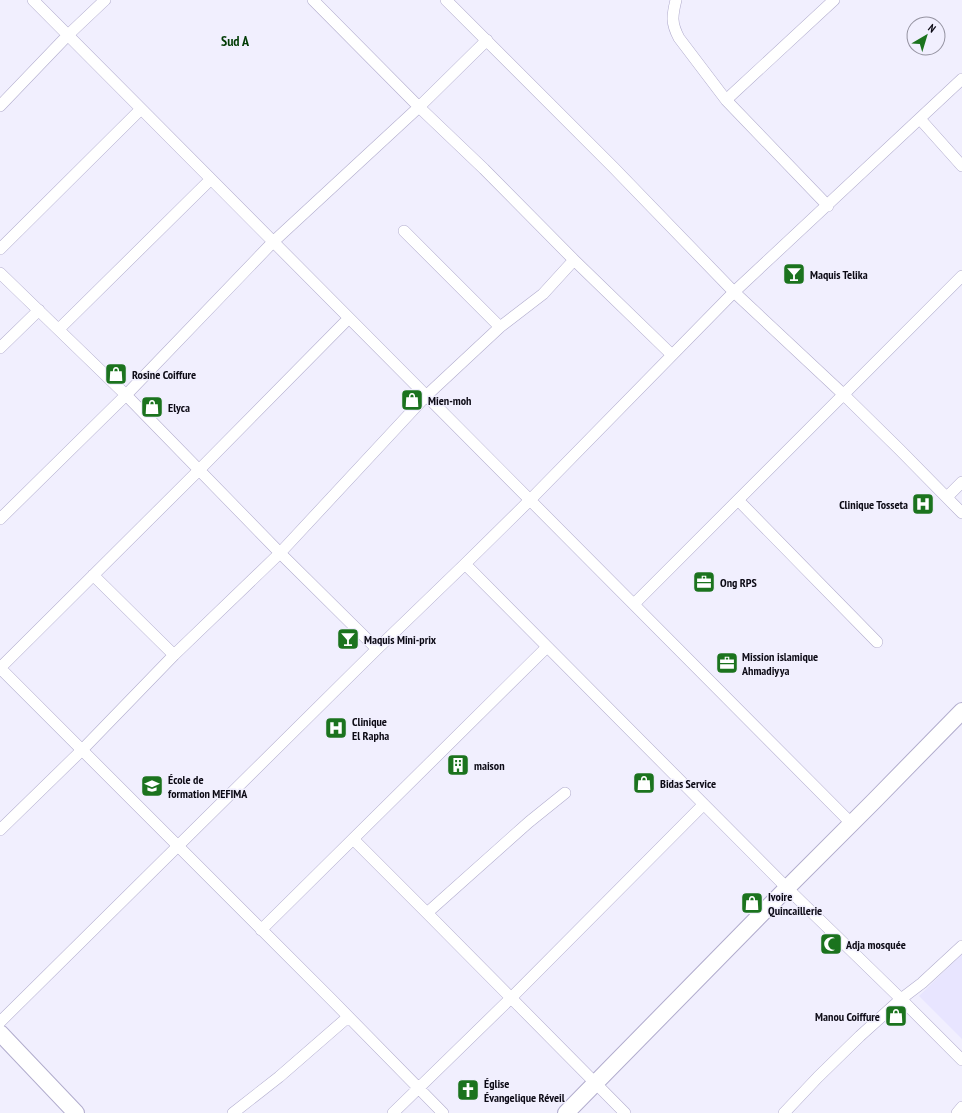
<svg xmlns="http://www.w3.org/2000/svg" width="962" height="1113" font-family="'PT Sans Narrow',sans-serif">
	<rect width="100%" height="100%" fill="#f1effe"/>
	<path fill="#e8e5ff" d="M 962,954 L 962,1039 L 919,996 Z"/>
	<g fill="none" stroke-linecap="round" stroke-linejoin="round">
		<g stroke="#b1accd" stroke-width="12">
			<path id="street" d="M 33,0 L 851,823
				M 313,0 L 419,107 L 484,169 L 574,260 L 672,355
				M 446,0 L 613,167 L 734,292 L 843,394 L 900,450 L 962,513
				M 676,0 C 672,16 671,23 679,38 L 726,100 L 828,206
				M 726,100 L 834,0
				M 0,106 L 68,35 L 105,0
				M 920,119 L 962,166
				M 404,231 L 500,327
				M 0,249 L 141,109
				M 0,273 L 126,395 L 280,553 L 377,649
				M 59,329 L 211,179
				M 0,348 L 39,310
				M 947,497 L 962,482
				M 738,500 L 877,642
				M 0,519 L 126,395 L 273,242 L 419,107 L 487,40
				M 465,564 L 787,888 L 901,999 L 962,1060
				M 93,575 L 174,655
				M 634,604 L 962,276
				M 0,668 L 331,999 L 443,1113
				M 0,668 L 199,470 L 349,318
				M 0,830 L 82,750 L 174,655 L 280,553 L 426,396 L 500,327 L 543,294 L 574,260
				M 353,839 L 427,913 L 625,1113
				M 427,913 L 529,822 L 565,793
				M 261,930 L 547,647
				M 0,1022 L 377,649 L 465,564 L 530,500 L 734,292 L 962,79
				M 233,1113 L 279,1077 L 348,1017
				M 393,1113 L 511,998 L 703,805
				M 784,1113 L 818,1077 L 860,1036 L 901,999 L 922,983 L 962,946
				M 957,1113 L 962,1107"/>
		</g>
		<g stroke="#b1accd" stroke-width="18">
			<path id="secondary" d="M 0,1033 L 76,1113
				M 566,1113 L 787,888 L 875,800 L 962,711"/>
		</g>
		<use href="#street" stroke="#fff" stroke-width="11"/>
		<use href="#secondary" stroke="#fff" stroke-width="16"/>
	</g>
	<defs>
		<g id="bar-square" transform="scale(1.15)"><rect x="-9" y="-9" width="18" height="18" rx="4" fill="#1b731e" stroke="#f1effe"/><path d="M-6-5H6L.8 .8V4.5H3.5V6h-7V4.5H-.8V.8Z" fill="#fff"/></g>
		<g id="shop-square" transform="scale(1.15)"><rect x="-9" y="-9" width="18" height="18" rx="4" fill="#1b731e" stroke="#f1effe"/><path d="M-5-2.5h2.3a2.7 3.5 0 0 1 5.4 0H5L5.5 6h-11ZM-1.5-2.5h3a1.5 2.3 0 0 0-3 0Z" fill="#fff"/></g>
		<g id="hospital-square" transform="scale(1.15)"><rect x="-9" y="-9" width="18" height="18" rx="4" fill="#1b731e" stroke="#f1effe"/><path d="M-5-5h3v3.5h4V-5h3V5h-3V1.5h-4V5h-3Z" fill="#fff"/></g>
		<g id="office-square" transform="scale(1.15)"><rect x="-9" y="-9" width="18" height="18" rx="4" fill="#1b731e" stroke="#f1effe"/><path d="M-6-3h4V-5.5h4V-3h4V5H-6ZM-1-4.5V-3h2v-1.5ZM-6 0V1H6V0Z" fill="#fff"/></g>
		<g id="building-square" transform="scale(1.15)"><rect x="-9" y="-9" width="18" height="18" rx="4" fill="#1b731e" stroke="#f1effe"/><path d="M-4-6H4V6H1V3H-1V6H-4ZM-2.5-4.3h1.7v1.8h-1.7ZM.8-4.3h1.7v1.8H.8ZM-2.5-1h1.7V.8h-1.7ZM.8-1h1.7V.8H.8Z" fill="#fff"/></g>
		<g id="school-square" transform="scale(1.15)"><rect x="-9" y="-9" width="18" height="18" rx="4" fill="#1b731e" stroke="#f1effe"/><path d="M0-5L7-2L0 1L-7-2ZM-4 1L0 2.5L4 1V4Q0 6-4 4Z" fill="#fff"/></g>
		<g id="mosque-square" transform="scale(1.15)"><rect x="-9" y="-9" width="18" height="18" rx="4" fill="#1b731e" stroke="#f1effe"/><path d="M3.5-4.9A6 6 0 1 0 3.5 4.9A5 5 0 1 1 3.5-4.9Z" fill="#fff"/></g>
		<g id="church-square" transform="scale(1.15)"><rect x="-9" y="-9" width="18" height="18" rx="4" fill="#1b731e" stroke="#f1effe"/><path d="M-1.2-6h2.4v3.5h3.3v2.4h-3.3V6h-2.4V-.1h-3.3v-2.4h3.3Z" fill="#fff"/></g>
	</defs>
	<g fill-rule="evenodd">
		<use href="#bar-square" x="794" y="274"/>
		<use href="#shop-square" x="116" y="374"/>
		<use href="#shop-square" x="412" y="400"/>
		<use href="#shop-square" x="152" y="407"/>
		<use href="#hospital-square" x="923" y="504"/>
		<use href="#office-square" x="704" y="582"/>
		<use href="#bar-square" x="348" y="639"/>
		<use href="#office-square" x="727" y="663"/>
		<use href="#hospital-square" x="336" y="728"/>
		<use href="#building-square" x="458" y="765"/>
		<use href="#shop-square" x="644" y="783"/>
		<use href="#school-square" x="152" y="786"/>
		<use href="#shop-square" x="752" y="903"/>
		<use href="#mosque-square" x="831" y="944"/>
		<use href="#shop-square" x="896" y="1016"/>
		<use href="#church-square" x="468" y="1090"/>
	</g>
	<g text-anchor="middle" dominant-baseline="central" stroke-width="3" stroke-linejoin="round" paint-order="stroke">
		<g font-size="12" font-weight="bold" fill="#0c0a15" stroke="#f1effe" text-anchor="start">
			<text x="810" y="274">Maquis Telika</text>
			<text x="132" y="374">Rosine Coiffure</text>
			<text x="428" y="400">Mien-moh</text>
			<text x="168" y="407">Elyca</text>
			<text x="908" y="504" text-anchor="end">Clinique Tosseta</text>
			<text x="720" y="582">Ong RPS</text>
			<text x="364" y="639">Maquis Mini-prix</text>
			<text x="742" y="656">Mission islamique<tspan x="742" dy="14">Ahmadiyya</tspan></text>
			<text x="352" y="721">Clinique<tspan x="352" dy="14">El Rapha</tspan></text>
			<text x="474" y="765">maison</text>
			<text x="168" y="779">École de<tspan x="168" dy="14">formation MEFIMA</tspan></text>
			<text x="660" y="783">Bidas Service</text>
			<text x="768" y="896">Ivoire<tspan x="768" dy="14">Quincaillerie</tspan></text>
			<text x="846" y="944">Adja mosquée</text>
			<text x="880" y="1016" text-anchor="end">Manou Coiffure</text>
			<text x="484" y="1083">Église<tspan x="484" dy="14">Évangelique Réveil</tspan></text>
		</g>
		<g font-size="14" font-weight="bold" fill="#023c05" stroke="#f1effe">
			<text x="235" y="41">Sud A</text>
		</g>
	</g>
	<g transform="translate(926 36) rotate(38)"><circle r="19" fill="#f1effe" stroke="#9593a1"/>
	<path d="M0-3L7 15L0 10L-7 15Z" fill="#1b731e"/>
	<text y="-6" font-size="11" font-weight="bold" text-anchor="middle" fill="#0c0a15">N</text>
	</g>
</svg>
